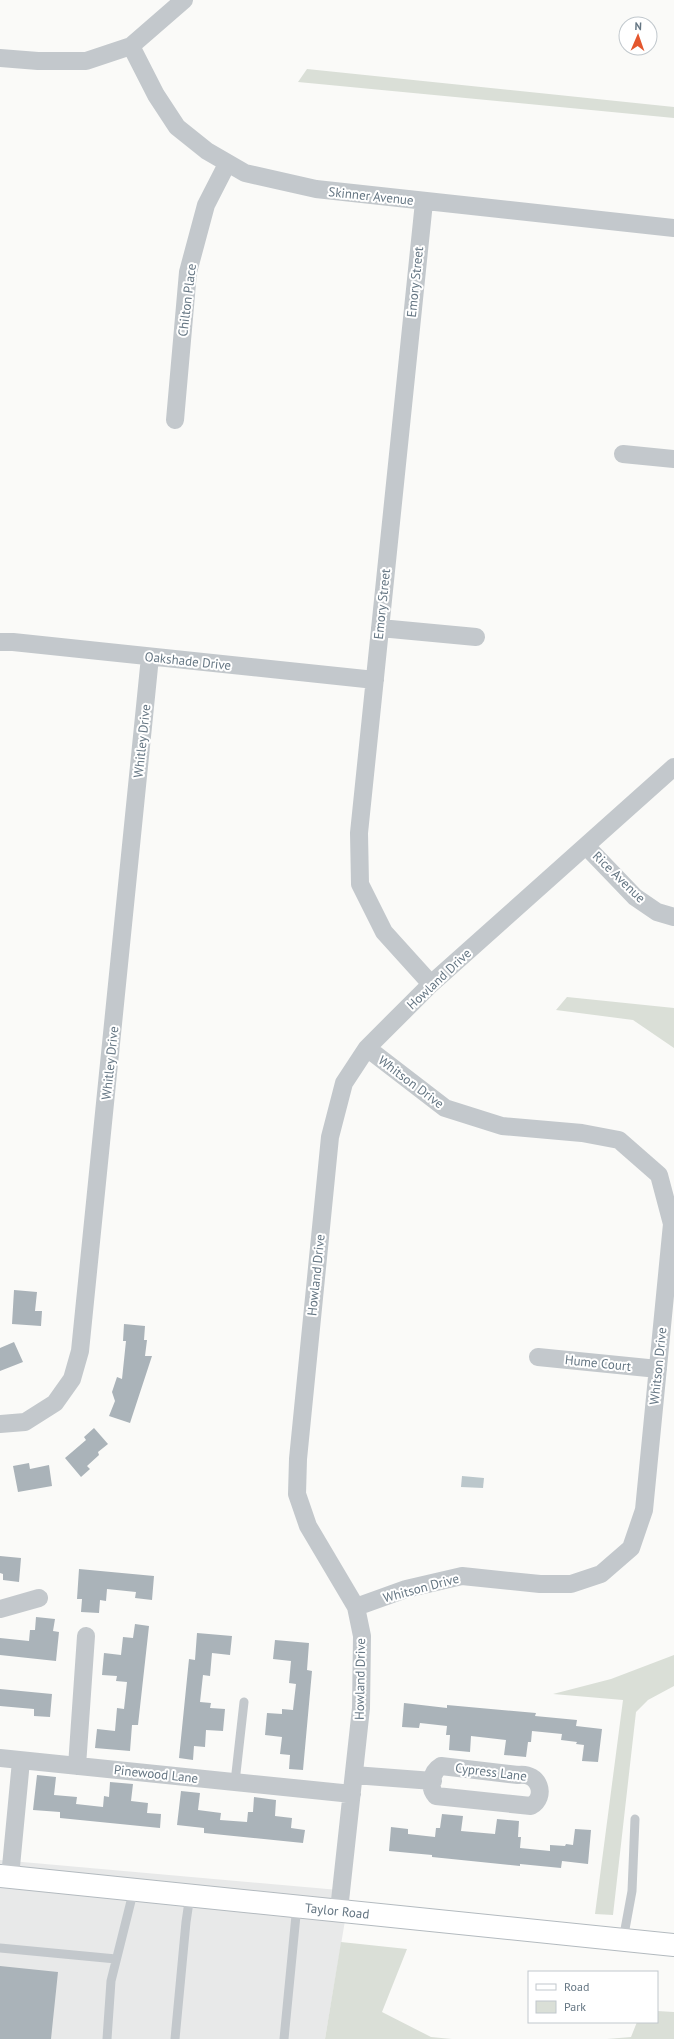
<svg xmlns="http://www.w3.org/2000/svg" width="674" height="2039" font-family="'PT Sans',sans-serif">
	<rect width="100%" height="100%" fill="#fafaf8"/>
	<path fill="#e8e9e9" d="M 0,1860 L 350,1891 L 325,2039 L 0,2039 Z"/>
	<path fill="#dadfd7" d="M 307,69 L 674,107 L 674,118 L 298,82 Z
		M 567,997 L 674,1008 L 674,1048 L 633,1020 L 556,1010 Z
		M 674,1655 L 674,1686 L 648,1700 L 636,1712 L 613,1915 L 595,1914 L 623,1700 L 553,1694 L 611,1679 Z
		M 341,1942 L 407,1949 L 382,2012 L 431,2037 L 452,2039 L 325,2039 Z
		M 657,2011 L 674,2012 L 674,2039 L 607,2039 L 631,2037 L 637,2022 L 657,2022 Z"/>
	<path fill="#bbc7cb" d="M 462,1476 L 484,1478 L 483,1488 L 461,1487 Z"/>
	<path fill="#aab3b9" d="M 14,1290 L 37,1292 L 35,1311 L 42,1311 L 41,1326 L 12,1324 Z
		M 124,1324 L 145,1326 L 144,1340 L 147,1340 L 145,1356 L 152,1356 L 130,1423 L 109,1416 L 115,1401 L 112,1392 L 117,1377 L 122,1379 L 126,1341 L 123,1341 Z
		M 14,1342 L 23,1362 L 0,1371 L 0,1348 Z
		M 94,1428 L 108,1444 L 98,1452 L 99,1455 L 87,1466 L 90,1469 L 81,1477 L 65,1458 L 86,1440 L 84,1437 Z
		M 29,1463 L 30,1469 L 49,1465 L 52,1486 L 18,1492 L 13,1466 Z
		M 0,1556 L 21,1558 L 19,1582 L 3,1580 L 3,1574 L 0,1573 Z
		M 79,1569 L 154,1576 L 152,1600 L 135,1598 L 136,1592 L 107,1589 L 106,1601 L 100,1600 L 99,1613 L 81,1612 L 82,1599 L 77,1599 Z
		M 36,1617 L 55,1619 L 53,1631 L 59,1632 L 56,1661 L 0,1655 L 0,1638 L 29,1641 L 30,1630 L 35,1630 Z
		M 135,1624 L 149,1626 L 138,1725 L 132,1725 L 130,1751 L 95,1748 L 97,1729 L 115,1731 L 117,1708 L 124,1709 L 127,1682 L 116,1681 L 117,1676 L 102,1675 L 104,1653 L 121,1655 L 123,1637 L 133,1638 Z
		M 197,1633 L 232,1636 L 230,1655 L 212,1653 L 210,1676 L 203,1675 L 200,1702 L 211,1703 L 210,1708 L 225,1709 L 223,1731 L 206,1730 L 205,1747 L 194,1746 L 193,1760 L 179,1758 L 189,1659 L 195,1660 Z
		M 275,1640 L 309,1643 L 307,1670 L 312,1671 L 303,1770 L 289,1769 L 290,1755 L 280,1754 L 282,1737 L 265,1735 L 267,1713 L 282,1714 L 282,1709 L 293,1710 L 296,1684 L 289,1683 L 291,1661 L 273,1659 Z
		M 0,1689 L 52,1694 L 50,1717 L 34,1716 L 34,1709 L 0,1706 Z
		M 404,1703 L 447,1708 L 447,1705 L 536,1713 L 535,1716 L 577,1720 L 576,1726 L 602,1729 L 598,1762 L 582,1761 L 584,1745 L 576,1744 L 577,1742 L 561,1740 L 562,1734 L 532,1731 L 531,1742 L 528,1742 L 526,1757 L 504,1755 L 506,1740 L 471,1736 L 470,1752 L 449,1750 L 450,1735 L 446,1735 L 447,1726 L 420,1723 L 419,1728 L 402,1727 Z
		M 37,1775 L 56,1777 L 54,1795 L 77,1797 L 76,1804 L 103,1807 L 104,1796 L 109,1797 L 110,1782 L 133,1784 L 131,1801 L 148,1803 L 147,1813 L 161,1814 L 160,1828 L 60,1818 L 60,1812 L 33,1810 Z
		M 181,1791 L 200,1793 L 198,1810 L 221,1813 L 220,1820 L 247,1822 L 248,1812 L 253,1812 L 254,1797 L 276,1800 L 275,1816 L 292,1818 L 291,1828 L 305,1830 L 303,1843 L 204,1833 L 204,1828 L 177,1825 Z
		M 442,1814 L 463,1816 L 461,1831 L 495,1834 L 497,1819 L 519,1821 L 518,1837 L 521,1837 L 520,1848 L 550,1851 L 550,1845 L 565,1846 L 566,1844 L 573,1845 L 575,1829 L 591,1830 L 588,1864 L 562,1861 L 561,1868 L 520,1864 L 520,1866 L 432,1857 L 432,1855 L 389,1851 L 391,1827 L 408,1829 L 408,1834 L 435,1837 L 436,1828 L 440,1828 Z
		M 0,1966 L 58,1972 L 51,2039 L 0,2039 Z"/>
	<g fill="none" stroke-linecap="round" stroke-linejoin="round">
		<g stroke="#b3babf" stroke-width="24">
			<g id="secondary">
				<path id="s1" d="M 0,1876 L 674,1945"/>
			</g>
		</g>
		<path stroke="#c3c8cc" stroke-width="9" d="M 235,1782 L 244,1702
			M 623,1940 L 632,1891 L 635,1819
			M 0,1948 L 116,1959
			M 107,2039 L 111,1981 L 134,1889
			M 175,2039 L 186,1922 L 190,1895
			M 284,2039 L 297,1905"/>
		<path stroke="#c3c8cc" stroke-width="18" d="M 131,46 L 156,95 L 177,127 L 207,151 L 245,173 L 316,189 L 674,228
			M 0,58 L 38,61 L 86,61 L 131,46 L 184,0
			M 424,202 L 359,833 L 360,884 L 384,932 L 431,984
			M 175,420 L 188,272 L 206,205 L 227,164
			M 623,454 L 674,459
			M 380,628 L 476,637
			M 0,642 L 13,642 L 375,680
			M 586,846 L 635,897 L 657,912 L 674,917
			M 538,1357 L 658,1369
			M 0,1424 L 25,1422 L 55,1403 L 72,1379 L 80,1351 L 150,657
			M 356,1607 L 406,1589 L 462,1576 L 540,1584 L 571,1584 L 601,1574 L 631,1548 L 644,1510 L 672,1224 L 659,1175 L 619,1140 L 582,1133 L 502,1126 L 445,1108 L 367,1048
			M 0,1609 L 39,1598
			M 0,1758 L 352,1794
			M 77,1766 L 86,1636
			M 441,1766 L 518,1775 C 540,1772 547,1797 531,1806 L 436,1796 C 428,1787 431,1772 441,1766 Z
			M 354,1775 L 433,1781
			M 10,1877 L 21,1761
			M 339,1910 L 361,1708 L 362,1636 L 356,1607 L 308,1526 L 297,1494 L 298,1459 L 330,1137 L 344,1083 L 367,1048 L 431,984 L 674,767"/>
		<use href="#secondary" stroke="#fff" stroke-width="22"/>
	</g>
	<g text-anchor="middle" dominant-baseline="central" stroke-width="4" stroke-linejoin="round" paint-order="stroke">
		<g font-size="13" fill="#657683" stroke="#fff">
			<text transform="translate(371 196) rotate(6)">Skinner Avenue</text>
			<text transform="translate(415 282) rotate(-84)">Emory Street</text>
			<text transform="translate(187 300) rotate(-83)">Chilton Place</text>
			<text transform="translate(382 604) rotate(-84)">Emory Street</text>
			<text transform="translate(188 661) rotate(6)">Oakshade Drive</text>
			<text transform="translate(142 741) rotate(-84)">Whitley Drive</text>
			<text transform="translate(619 877) rotate(44)">Rice Avenue</text>
			<text transform="translate(439 979) rotate(-43)">Howland Drive</text>
			<text transform="translate(110 1063) rotate(-84)">Whitley Drive</text>
			<text transform="translate(411 1082) rotate(37)">Whitson Drive</text>
			<text transform="translate(316 1275) rotate(-84)">Howland Drive</text>
			<text transform="translate(598 1363) rotate(6)">Hume Court</text>
			<text transform="translate(658 1366) rotate(-84)">Whitson Drive</text>
			<text transform="translate(421 1588) rotate(-15)">Whitson Drive</text>
			<text transform="translate(360 1679) rotate(-89)">Howland Drive</text>
			<text transform="translate(491 1772) rotate(7)">Cypress Lane</text>
			<text transform="translate(156 1774) rotate(6)">Pinewood Lane</text>
			<text stroke="none"><textPath href="#s1" startOffset="339">Taylor Road</textPath></text>
		</g>
	</g>
	<rect x="528" y="1971" width="130" height="52" fill="#ffffff" stroke="#c1c8cd"/>
	<rect x="536" y="1984" width="20" height="6" fill="#ffffff" stroke="#c1c8cd"/>
	<text x="564" y="1991" font-size="12" fill="#657683">Road</text>
	<rect x="536" y="2001" width="20" height="12" fill="#dadfd7" stroke="#c1c8cd"/>
	<text x="564" y="2011" font-size="12" fill="#657683">Park</text>
	<g transform="translate(638 36) rotate(2)"><circle r="19" fill="#ffffff" stroke="#c1c8cd"/>
	<path d="M0-3L7 15L0 10L-7 15Z" fill="#e4572e"/>
	<text y="-6" font-size="11" font-weight="bold" text-anchor="middle" fill="#657683">N</text>
	</g>
</svg>
